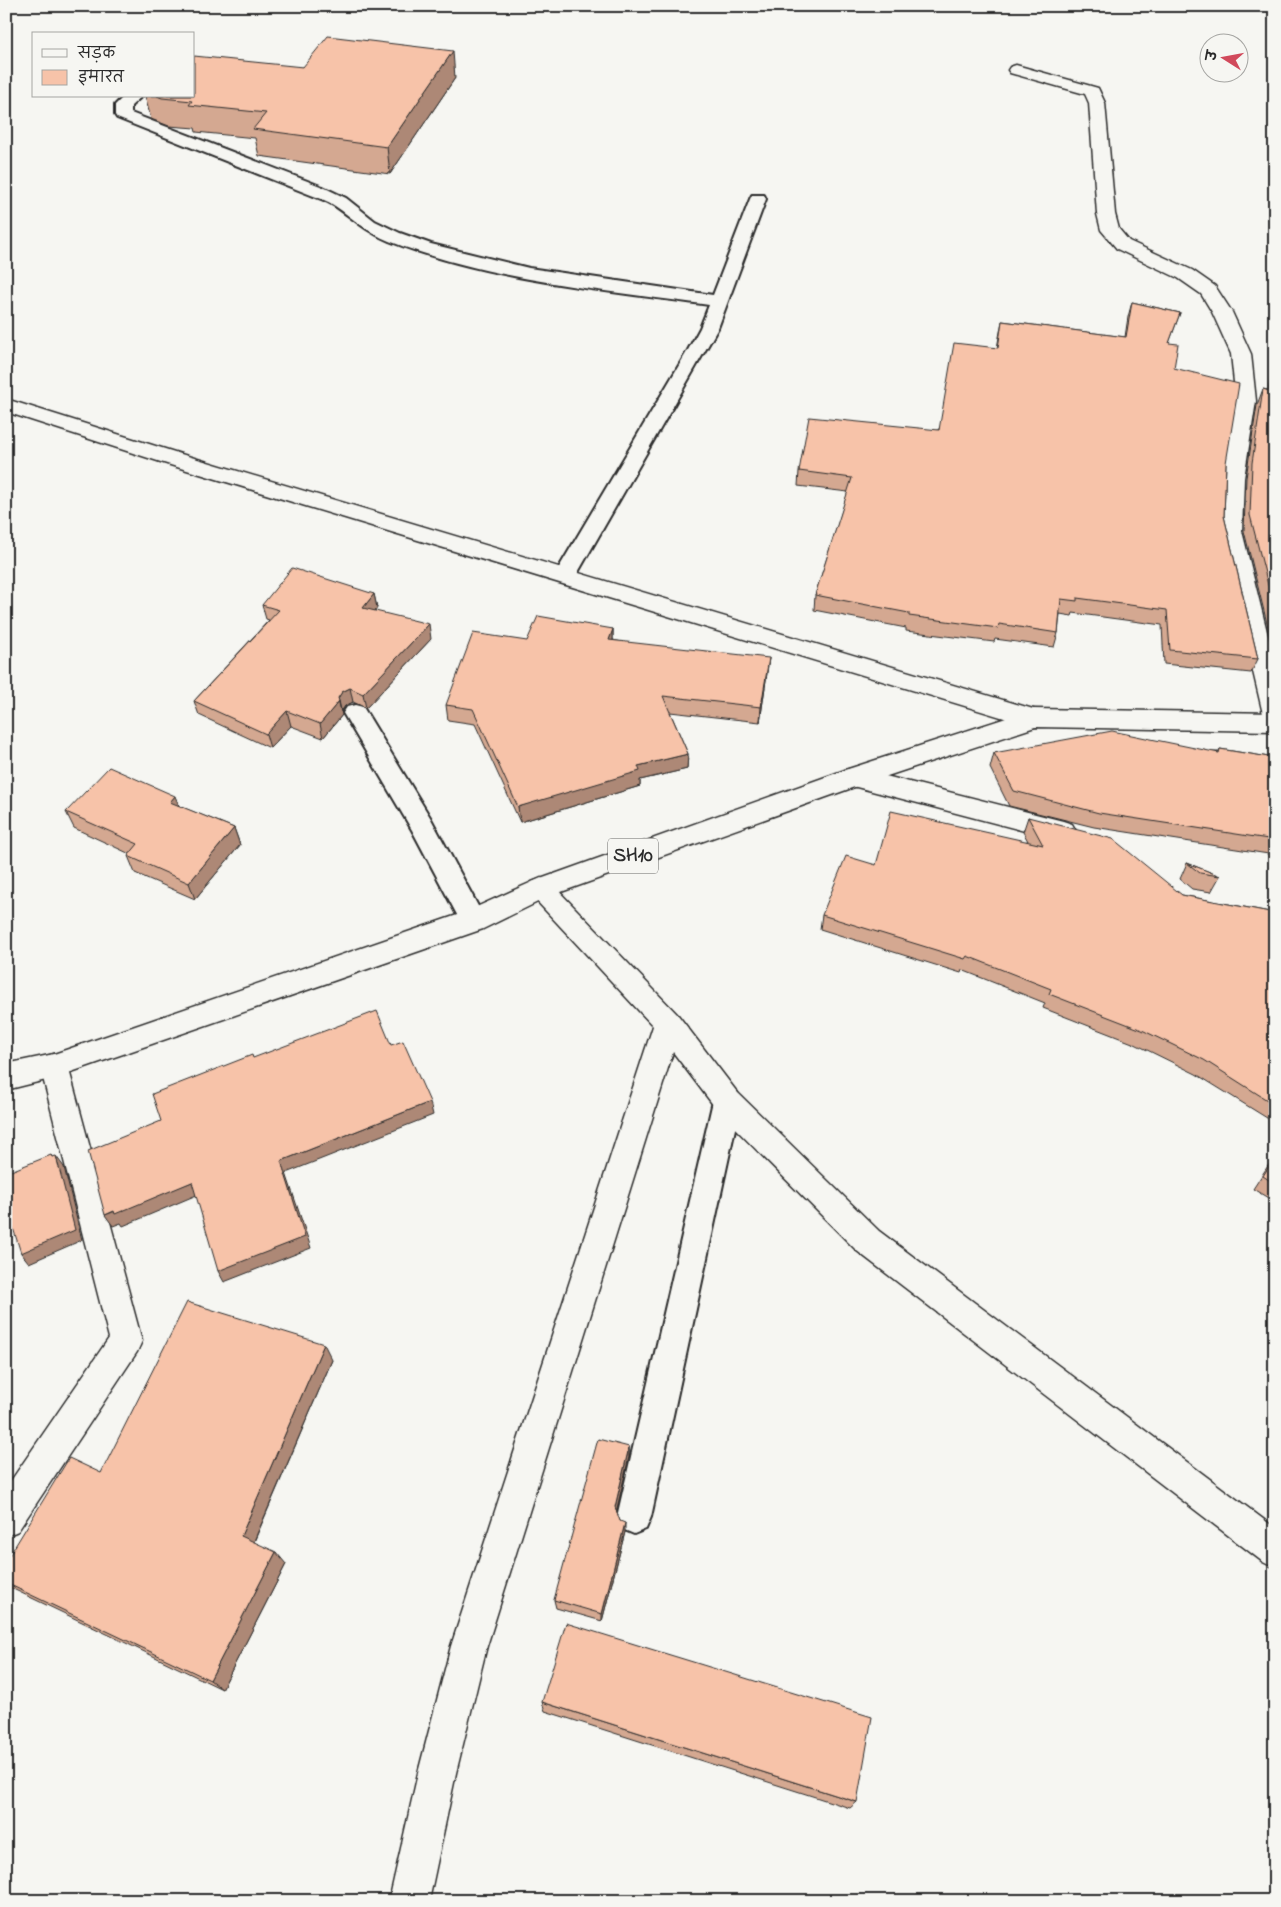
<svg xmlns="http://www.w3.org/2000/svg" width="1281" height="1907" font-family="'Indie Flower','Playpen Sans Deva',sans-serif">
	<rect width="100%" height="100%" fill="#f6f6f2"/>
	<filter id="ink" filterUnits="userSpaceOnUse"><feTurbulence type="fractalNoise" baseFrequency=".02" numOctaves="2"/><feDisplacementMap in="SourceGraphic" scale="10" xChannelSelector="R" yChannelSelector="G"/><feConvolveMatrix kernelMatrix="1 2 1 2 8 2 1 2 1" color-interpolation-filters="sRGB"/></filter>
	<g filter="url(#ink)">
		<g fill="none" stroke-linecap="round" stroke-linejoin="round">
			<g stroke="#2b2b2b" stroke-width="4">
				<path id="lane" d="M 124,96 L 142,96 L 131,106 L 131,113 L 323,187 L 346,198 L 375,221 L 400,233 L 431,244 L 529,268 L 713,295 L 750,199 L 752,195 L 764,195 L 766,199 L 718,328 L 573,581 L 565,583 L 557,581 L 554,576 L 688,350 L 700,328 L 709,305 C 604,290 487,280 389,241 C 367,232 354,219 335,206 C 328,201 319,198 311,195 L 117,118 L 115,115 L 115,105 Z
					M 355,705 L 363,707 L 430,817 L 486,921 L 482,928 L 473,931 L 464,928 L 412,830 L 343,713 L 347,707 Z
					M 727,1089 L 737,1092 L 741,1101 L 651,1517 L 646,1529 L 634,1534 L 622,1529 L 617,1517 L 713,1101 L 717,1092 Z"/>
			</g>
			<g stroke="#2b2b2b" stroke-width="3">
				<path id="street" d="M 1016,65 L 1098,88 L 1105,103 L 1115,214 L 1119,229 L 1129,241 L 1192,270 L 1215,286 L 1232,312 L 1251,354 L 1256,401 L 1244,478 L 1242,531 L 1275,664 L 1275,723 L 1266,720 L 1263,714 L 1220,531 L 1222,478 L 1236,401 L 1231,354 L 1212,312 L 1201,294 L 1178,278 L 1117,249 L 1101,230 L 1097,214 L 1089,103 L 1085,94 L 1010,73 L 1008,70 L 1010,67 Z
					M 854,768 L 1063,821 L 1072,824 L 1076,831 L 1072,838 L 1063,841 L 845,784 L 841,777 L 845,770 Z
					M 541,878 L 550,882 L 678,1015 L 737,1092 L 879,1231 L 1275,1528 L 1275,1568 L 1263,1562 L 857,1251 L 717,1110 L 673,1052 L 487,1646 L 456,1773 L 429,1901 L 389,1901 L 418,1773 L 451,1646 L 653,1026 L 532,896 L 528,889 L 532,882 Z
					M 54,1054 L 64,1057 L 68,1066 L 142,1341 L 137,1352 L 18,1531 L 6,1536 L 6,1488 L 109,1338 L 40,1066 L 44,1057 Z"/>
			</g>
			<g stroke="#2b2b2b" stroke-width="3">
				<path id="secondary" d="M 6,399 L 181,454 L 1043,712 L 1046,718 L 1043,724 L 1034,727 L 167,464 L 6,412 Z"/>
			</g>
			<g stroke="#2b2b2b" stroke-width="3">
				<path id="primary" d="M 1034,709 L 1275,713 L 1275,731 L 1035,727 L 863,784 L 550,896 L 483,929 L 54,1078 L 6,1090 L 6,1064 L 54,1054 L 463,913 L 532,882 L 845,770 Z"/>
			</g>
			<use href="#lane" fill="#f6f6f2" fill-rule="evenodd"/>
			<use href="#street" fill="#f6f6f2" fill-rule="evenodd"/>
			<use href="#secondary" fill="#f6f6f2" fill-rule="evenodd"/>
			<use href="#primary" fill="#f6f6f2" fill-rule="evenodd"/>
		</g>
		<path fill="#d4a891" stroke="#2b2b2b" d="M 303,67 L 455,78 L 390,174 L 259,156 L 255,138 L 196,132 L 195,128 L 169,126 L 151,119 L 145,96 L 194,96 Z
			M 1132,302 L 1180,313 L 1169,343 L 1174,368 L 1226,463 L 1224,516 L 1258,659 L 1251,673 L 1164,664 L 1162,625 L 1073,613 L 1072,616 L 1060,614 L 1058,633 L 1054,647 L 995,639 L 994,642 L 906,631 L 906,628 L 814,610 L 815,595 L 848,492 L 798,486 L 799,471 L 938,430 L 997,348 L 1002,321 L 1125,337 L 1128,317 Z
			M 1275,369 L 1275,655 L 1244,531 L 1246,478 L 1257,405 L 1263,389 L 1268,390 L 1270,380 Z
			M 374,594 L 377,608 L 375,611 L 431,639 L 366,708 L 353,702 L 345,706 L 341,712 L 342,715 L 323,738 L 291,726 L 270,748 L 199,715 L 194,701 L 269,620 L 266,619 L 262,605 Z
			M 613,629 L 613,640 L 767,673 L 760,722 L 670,712 L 688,754 L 687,769 L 640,780 L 640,786 L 520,822 L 475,724 L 448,720 L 446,705 L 527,641 Z
			M 1220,749 L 1275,758 L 1275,855 L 1094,827 L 1009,806 L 990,768 L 994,753 L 1218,752 Z
			M 179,806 L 234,828 L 240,845 L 195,899 L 135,873 L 128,856 L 130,854 L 74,828 L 66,812 Z
			M 1028,817 L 1182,895 L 1275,913 L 1275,1123 L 1196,1074 L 1135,1044 L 1043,1008 L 1045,1003 L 962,970 L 961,973 L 820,929 L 822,915 L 876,865 L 1028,841 L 1023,832 Z
			M 1187,863 L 1220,876 L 1211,892 L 1192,889 L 1180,879 Z
			M 1275,1155 L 1275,1202 L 1253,1189 Z
			M 332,1360 L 254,1542 L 286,1564 L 222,1689 L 13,1589 L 6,1585 L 6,1561 L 101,1473 Z
			M 629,1447 L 629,1457 L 616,1512 L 625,1532 L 602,1621 L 556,1608 L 554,1600 Z
			M 542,1702 L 857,1802 L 850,1808 L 545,1711 Z"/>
		<path fill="#ad8876" stroke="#2b2b2b" d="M 453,51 L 455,78 L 390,174 L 387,147 Z
			M 374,594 L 377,608 L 366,622 L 363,608 Z
			M 429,624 L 431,639 L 366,708 L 363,694 Z
			M 613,629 L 613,644 L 609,640 Z
			M 769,658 L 767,673 L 760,722 L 761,707 Z
			M 350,688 L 353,702 L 345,706 L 341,712 L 338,698 L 342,692 Z
			M 339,701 L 342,715 L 323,738 L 320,724 Z
			M 287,711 L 291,726 L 270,748 L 266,734 Z
			M 688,754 L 687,769 L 640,780 L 640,786 L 520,822 L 518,807 L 638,766 Z
			M 175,796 L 182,813 L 170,802 Z
			M 234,828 L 240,845 L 195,899 L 189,883 Z
			M 430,1102 L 433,1115 L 286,1173 L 311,1248 L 224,1282 L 218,1271 L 281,1161 Z
			M 51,1155 L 58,1166 L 56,1156 L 64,1167 L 82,1240 L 29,1263 L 21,1253 L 52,1157 Z
			M 192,1182 L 199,1194 L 123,1226 L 121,1223 L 113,1226 L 105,1215 Z
			M 8,1212 L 17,1223 L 6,1227 L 6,1213 Z
			M 324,1344 L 332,1360 L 251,1548 L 241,1536 Z
			M 629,1447 L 629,1457 L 615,1517 L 615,1507 Z
			M 625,1523 L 625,1532 L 602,1621 L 602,1614 Z
			M 276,1552 L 286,1564 L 222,1689 L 210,1680 Z"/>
		<path fill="#f7c3a9" stroke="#2b2b2b" d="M 328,36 L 453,51 L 387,147 L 253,129 L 266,113 L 189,105 L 192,101 L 162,98 L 157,96 L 194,96 L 194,56 L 303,67 Z
			M 1132,302 L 1180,313 L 1169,343 L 1178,344 L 1174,368 L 1239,384 L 1226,463 L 1224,516 L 1258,659 L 1170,650 L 1167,610 L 1077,598 L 1077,601 L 1061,599 L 1058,633 L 999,624 L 998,628 L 909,616 L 909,613 L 815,595 L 852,478 L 799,471 L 809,417 L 939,430 L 954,343 L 998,348 L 1002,321 L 1126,337 Z
			M 1275,371 L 1275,612 L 1250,515 L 1252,463 L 1263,389 L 1269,391 Z
			M 292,568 L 374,594 L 363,608 L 429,624 L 363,694 L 350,688 L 342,692 L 338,698 L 339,701 L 320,724 L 287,711 L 266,734 L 194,701 L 279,610 L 262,605 Z
			M 538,616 L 613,629 L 609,640 L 769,658 L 761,707 L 663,696 L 688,754 L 638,766 L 640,771 L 518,807 L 473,709 L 446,705 L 473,633 L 527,641 Z
			M 1112,731 L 1219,753 L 1220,749 L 1275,758 L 1275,840 L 1099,813 L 1014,791 L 994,753 Z
			M 109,767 L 175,796 L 170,802 L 234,828 L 189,883 L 128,856 L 138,844 L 66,812 Z
			M 891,811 L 1043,845 L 1028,817 L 1113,839 L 1182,895 L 1275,913 L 1275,1105 L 1204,1060 L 1142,1030 L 1049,994 L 1051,989 L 967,956 L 965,959 L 822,915 L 846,856 L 876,865 Z
			M 1187,863 L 1220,876 L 1200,873 Z
			M 377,1011 L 391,1045 L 403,1041 L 430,1102 L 281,1161 L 305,1237 L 218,1271 L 192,1182 L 115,1214 L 114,1211 L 105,1215 L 88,1151 L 161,1121 L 152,1094 L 252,1055 L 253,1058 Z
			M 51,1155 L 52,1157 L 56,1156 L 75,1230 L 21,1253 L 8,1212 L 6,1213 L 6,1173 Z
			M 1275,1157 L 1275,1184 L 1263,1176 Z
			M 187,1302 L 324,1344 L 241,1536 L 276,1552 L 210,1680 L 6,1583 L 6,1561 L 69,1458 L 101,1473 Z
			M 598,1439 L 629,1447 L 615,1507 L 620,1521 L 625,1523 L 602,1614 L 554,1600 Z
			M 566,1623 L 872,1717 L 857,1802 L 542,1702 Z"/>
	</g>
	<g text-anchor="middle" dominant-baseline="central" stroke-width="4" stroke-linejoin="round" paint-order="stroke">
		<rect fill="#f6f6f2" stroke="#686867" stroke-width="1" x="608" y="838.5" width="50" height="35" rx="4"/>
		<g font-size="20" font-weight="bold" fill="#2b2b2b">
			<text x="633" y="856">SH10</text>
		</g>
	</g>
	<rect width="1281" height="1907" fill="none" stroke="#f6f6f2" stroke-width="25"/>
	<rect x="12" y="12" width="1256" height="1882" fill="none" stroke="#2b2b2b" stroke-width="2" filter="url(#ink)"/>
	<rect x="32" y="32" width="162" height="65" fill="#f6f6f2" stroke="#a5a5a2"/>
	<rect x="42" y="49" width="25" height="8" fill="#f6f6f2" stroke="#a5a5a2"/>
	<text x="78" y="58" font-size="15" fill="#2b2b2b">सड़क</text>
	<rect x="42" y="70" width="25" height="15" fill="#f7c3a9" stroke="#a5a5a2"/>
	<text x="78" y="82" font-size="15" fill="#2b2b2b">इमारत</text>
	<g transform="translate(1224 58) rotate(281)"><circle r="24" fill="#f6f6f2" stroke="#a5a5a2"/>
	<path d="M0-4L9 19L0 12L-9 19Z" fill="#d1495b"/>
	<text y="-8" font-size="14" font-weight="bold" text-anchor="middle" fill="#2b2b2b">उ</text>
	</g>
</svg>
